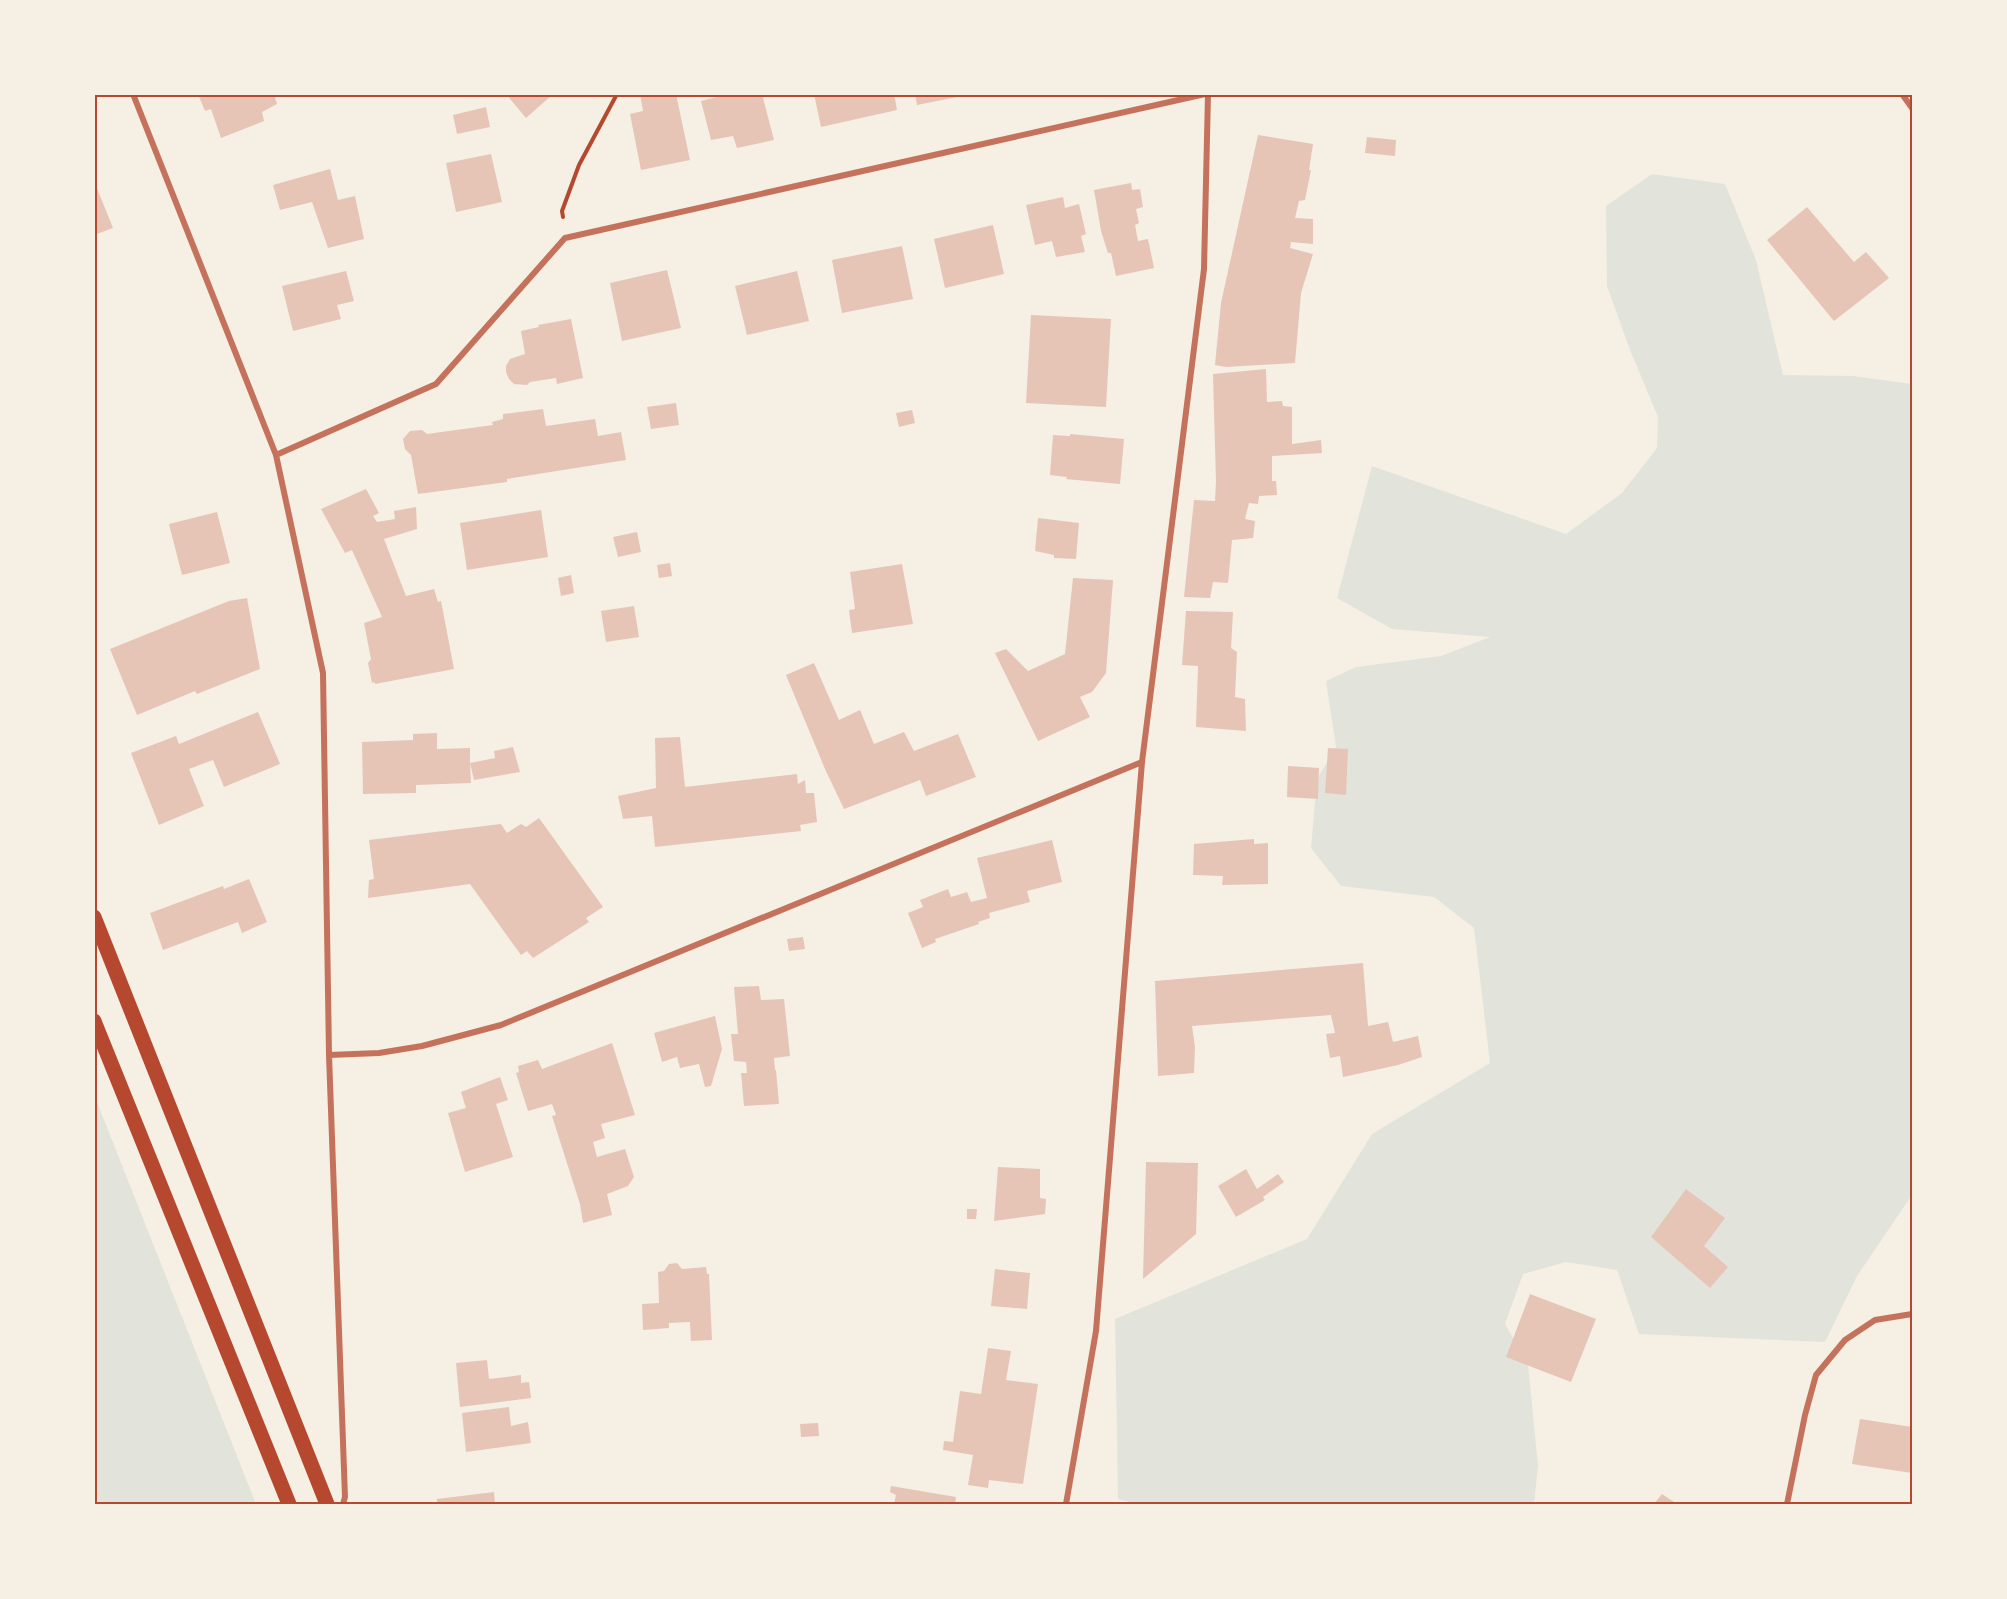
<svg xmlns="http://www.w3.org/2000/svg" width="2007" height="1599" font-family="Helvetica,sans-serif">
	<rect width="100%" height="100%" fill="#f6efe4"/>
	<path fill="#e2e4dc" d="M 1652,174 L 1725,184 L 1756,260 L 1783,375 L 1853,376 L 1912,384 L 1912,1195 L 1857,1276 L 1825,1342 L 1639,1334 L 1617,1270 L 1566,1262 L 1523,1274 L 1505,1324 L 1528,1364 L 1538,1466 L 1534,1504 L 1136,1504 L 1118,1499 L 1115,1319 L 1307,1239 L 1372,1134 L 1490,1063 L 1474,928 L 1434,897 L 1341,886 L 1311,848 L 1317,779 L 1336,747 L 1326,681 L 1356,667 L 1441,656 L 1490,637 L 1392,629 L 1337,598 L 1372,466 L 1566,534 L 1622,493 L 1657,448 L 1658,417 L 1630,350 L 1607,286 L 1606,206 Z
		M 95,1097 L 256,1504 L 95,1504 Z"/>
	<path fill="#e6c5b7" d="M 198,94 L 274,94 L 277,104 L 262,112 L 264,121 L 221,138 L 211,109 L 205,111 Z
		M 506,94 L 553,94 L 526,118 Z
		M 640,94 L 676,94 L 690,160 L 641,170 L 630,114 L 643,111 Z
		M 729,94 L 762,94 L 774,140 L 737,148 L 733,136 L 711,140 L 701,101 Z
		M 814,94 L 894,94 L 897,110 L 821,127 Z
		M 915,94 L 962,94 L 962,96 L 917,105 Z
		M 486,107 L 490,127 L 457,134 L 453,115 Z
		M 1258,135 L 1313,144 L 1309,170 L 1311,170 L 1305,200 L 1299,201 L 1295,218 L 1313,219 L 1313,244 L 1291,242 L 1290,248 L 1313,254 L 1301,293 L 1295,363 L 1226,367 L 1215,365 L 1221,303 Z
		M 1367,137 L 1396,140 L 1395,156 L 1365,153 Z
		M 491,154 L 502,202 L 456,212 L 446,163 Z
		M 330,169 L 338,200 L 355,196 L 364,239 L 328,248 L 312,202 L 280,210 L 273,185 Z
		M 94,181 L 113,228 L 94,235 Z
		M 1131,183 L 1132,190 L 1140,189 L 1143,207 L 1136,209 L 1139,223 L 1135,225 L 1138,241 L 1148,239 L 1154,268 L 1116,276 L 1111,253 L 1108,253 L 1101,231 L 1094,190 Z
		M 1063,197 L 1065,208 L 1079,204 L 1086,234 L 1081,236 L 1085,252 L 1056,257 L 1052,241 L 1035,245 L 1026,205 Z
		M 1807,207 L 1854,262 L 1866,252 L 1889,278 L 1834,321 L 1767,240 Z
		M 993,225 L 1004,274 L 945,288 L 934,239 Z
		M 902,246 L 913,299 L 842,313 L 832,260 Z
		M 667,270 L 681,328 L 622,341 L 610,283 Z
		M 346,271 L 354,301 L 337,305 L 341,319 L 293,331 L 282,286 Z
		M 797,271 L 809,321 L 747,335 L 735,286 Z
		M 1031,315 L 1111,319 L 1106,407 L 1026,403 Z
		M 571,319 L 583,378 L 557,384 L 556,378 L 530,382 L 527,385 L 514,384 L 509,379 L 506,372 L 506,366 L 510,359 L 525,354 L 521,331 L 539,327 L 538,325 Z
		M 1266,369 L 1267,402 L 1282,401 L 1283,406 L 1292,407 L 1292,444 L 1321,440 L 1322,453 L 1272,456 L 1272,481 L 1276,481 L 1277,495 L 1259,496 L 1258,504 L 1249,503 L 1245,519 L 1255,521 L 1253,538 L 1232,540 L 1228,583 L 1213,582 L 1210,598 L 1184,597 L 1194,500 L 1215,501 L 1216,482 L 1213,374 Z
		M 676,403 L 679,425 L 651,429 L 647,407 Z
		M 543,409 L 546,426 L 595,419 L 598,436 L 621,432 L 626,460 L 507,479 L 507,482 L 418,494 L 411,455 L 405,449 L 403,439 L 410,431 L 422,430 L 427,434 L 493,425 L 492,422 L 503,419 L 503,414 Z
		M 912,410 L 915,423 L 899,427 L 896,413 Z
		M 1070,434 L 1124,439 L 1120,484 L 1066,479 L 1067,477 L 1050,475 L 1053,435 L 1070,436 Z
		M 366,489 L 379,513 L 373,516 L 377,522 L 395,519 L 394,511 L 416,507 L 417,529 L 384,539 L 406,596 L 434,589 L 438,602 L 441,601 L 454,669 L 375,684 L 374,682 L 372,683 L 368,663 L 371,659 L 364,623 L 382,617 L 352,550 L 345,553 L 321,509 Z
		M 541,510 L 548,557 L 467,570 L 460,523 Z
		M 217,512 L 230,563 L 182,575 L 169,524 Z
		M 1038,518 L 1079,523 L 1076,559 L 1054,558 L 1054,555 L 1035,551 Z
		M 637,532 L 641,552 L 618,557 L 613,537 Z
		M 670,563 L 672,576 L 659,578 L 657,565 Z
		M 902,564 L 913,624 L 852,633 L 849,610 L 855,609 L 850,572 Z
		M 571,575 L 574,593 L 561,596 L 558,578 Z
		M 1073,578 L 1113,580 L 1106,673 L 1092,692 L 1080,697 L 1090,717 L 1038,741 L 995,653 L 1006,649 L 1028,671 L 1065,654 Z
		M 247,598 L 260,669 L 197,694 L 195,691 L 137,715 L 110,649 L 229,601 Z
		M 634,606 L 639,637 L 606,642 L 601,611 Z
		M 1186,611 L 1233,612 L 1231,648 L 1237,652 L 1235,697 L 1245,699 L 1246,731 L 1196,727 L 1198,666 L 1182,665 Z
		M 814,663 L 839,720 L 860,710 L 874,744 L 904,732 L 914,751 L 958,734 L 976,777 L 926,796 L 920,780 L 844,809 L 825,769 L 786,675 Z
		M 258,712 L 280,764 L 224,787 L 213,760 L 189,769 L 204,806 L 159,825 L 131,753 L 176,736 L 179,744 Z
		M 437,733 L 437,749 L 470,748 L 470,763 L 495,758 L 494,751 L 513,747 L 520,772 L 474,780 L 470,763 L 471,783 L 416,785 L 416,793 L 363,794 L 362,742 L 413,740 L 413,734 Z
		M 680,737 L 685,787 L 797,774 L 798,784 L 805,780 L 806,793 L 814,793 L 817,822 L 800,825 L 801,831 L 655,847 L 652,816 L 623,819 L 618,796 L 656,788 L 655,738 Z
		M 1328,748 L 1348,749 L 1346,795 L 1325,793 Z
		M 1288,766 L 1319,768 L 1318,799 L 1287,797 Z
		M 539,818 L 603,907 L 586,918 L 589,922 L 533,958 L 527,951 L 521,955 L 470,884 L 368,898 L 369,880 L 374,879 L 369,840 L 501,824 L 507,833 L 521,824 L 526,827 Z
		M 1254,839 L 1254,844 L 1268,843 L 1268,884 L 1222,885 L 1223,876 L 1193,875 L 1194,844 Z
		M 1052,840 L 1062,882 L 1027,891 L 1030,902 L 989,913 L 990,918 L 978,922 L 979,924 L 935,939 L 936,942 L 922,948 L 908,913 L 923,907 L 920,900 L 948,889 L 951,897 L 967,892 L 971,902 L 987,898 L 977,858 Z
		M 249,879 L 267,922 L 242,933 L 238,922 L 163,950 L 150,913 L 223,886 L 224,889 Z
		M 803,937 L 805,949 L 789,951 L 787,939 Z
		M 1363,963 L 1368,1026 L 1388,1022 L 1393,1042 L 1418,1036 L 1422,1057 L 1398,1065 L 1343,1077 L 1340,1056 L 1330,1058 L 1326,1034 L 1335,1033 L 1331,1015 L 1192,1026 L 1195,1047 L 1194,1073 L 1158,1076 L 1155,981 Z
		M 759,986 L 761,1000 L 784,999 L 790,1056 L 774,1058 L 775,1070 L 776,1070 L 779,1104 L 744,1106 L 741,1073 L 747,1073 L 746,1062 L 734,1061 L 731,1034 L 738,1034 L 734,987 Z
		M 715,1016 L 722,1049 L 711,1086 L 705,1087 L 699,1064 L 680,1068 L 677,1057 L 662,1062 L 654,1033 Z
		M 612,1043 L 635,1115 L 601,1124 L 605,1138 L 593,1142 L 597,1157 L 625,1149 L 634,1177 L 628,1186 L 607,1194 L 612,1215 L 583,1223 L 580,1204 L 552,1116 L 556,1115 L 552,1104 L 528,1111 L 516,1073 L 519,1072 L 518,1066 L 538,1060 L 542,1069 Z
		M 500,1077 L 508,1100 L 496,1104 L 513,1157 L 465,1172 L 448,1113 L 466,1108 L 461,1092 Z
		M 1146,1162 L 1198,1163 L 1196,1234 L 1143,1279 Z
		M 998,1167 L 1040,1169 L 1040,1198 L 1046,1199 L 1045,1214 L 994,1221 Z
		M 1246,1169 L 1257,1189 L 1278,1174 L 1284,1182 L 1263,1197 L 1265,1200 L 1236,1217 L 1218,1186 Z
		M 1686,1189 L 1725,1218 L 1704,1246 L 1728,1267 L 1710,1288 L 1651,1237 Z
		M 967,1209 L 977,1209 L 976,1219 L 967,1219 Z
		M 677,1263 L 682,1269 L 706,1267 L 707,1274 L 709,1274 L 712,1340 L 691,1341 L 690,1322 L 669,1323 L 669,1328 L 643,1330 L 642,1304 L 659,1303 L 658,1272 L 664,1271 L 669,1264 Z
		M 995,1269 L 1030,1273 L 1027,1309 L 991,1306 Z
		M 1530,1294 L 1596,1319 L 1571,1382 L 1506,1357 Z
		M 988,1348 L 1011,1351 L 1006,1380 L 1038,1384 L 1023,1484 L 989,1480 L 988,1488 L 968,1485 L 973,1455 L 943,1450 L 944,1441 L 953,1442 L 960,1391 L 981,1394 Z
		M 487,1360 L 489,1379 L 521,1375 L 521,1383 L 529,1382 L 531,1398 L 460,1407 L 456,1363 Z
		M 509,1407 L 511,1426 L 528,1422 L 531,1443 L 466,1452 L 462,1413 Z
		M 1860,1419 L 1912,1427 L 1912,1473 L 1852,1464 Z
		M 818,1423 L 819,1436 L 801,1437 L 800,1424 Z
		M 891,1486 L 956,1497 L 955,1504 L 894,1504 L 896,1495 L 890,1492 Z
		M 494,1492 L 495,1504 L 437,1504 L 437,1499 Z
		M 1662,1494 L 1677,1504 L 1654,1504 Z"/>
	<g fill="none" stroke-linecap="round" stroke-linejoin="round">
		<path stroke="#b5482f" stroke-width="4" d="M 563,217 L 562,211 L 579,165 L 617,94"/>
		<path stroke="#c5725c" stroke-width="6" d="M 133,94 L 276,455 L 323,673 L 329,1055 L 345,1497 L 343,1504
			M 1902,94 L 1912,108
			M 276,455 L 436,384 L 565,238 L 1205,94
			M 329,1055 L 379,1053 L 422,1046 L 501,1025 L 1142,762
			M 1066,1504 L 1096,1331 L 1142,762 L 1204,269 L 1208,94
			M 1787,1504 L 1805,1415 L 1816,1375 L 1845,1340 L 1875,1320 L 1912,1314"/>
		<path stroke="#b5482f" stroke-width="15" d="M 94,917 L 327,1504
			M 94,1021 L 289,1504"/>
	</g>
	<rect width="2007" height="1599" fill="none" stroke="#f6efe4" stroke-width="192"/>
	<rect x="96" y="96" width="1815" height="1407" fill="none" stroke="#b5482f" stroke-width="2"/>
</svg>
